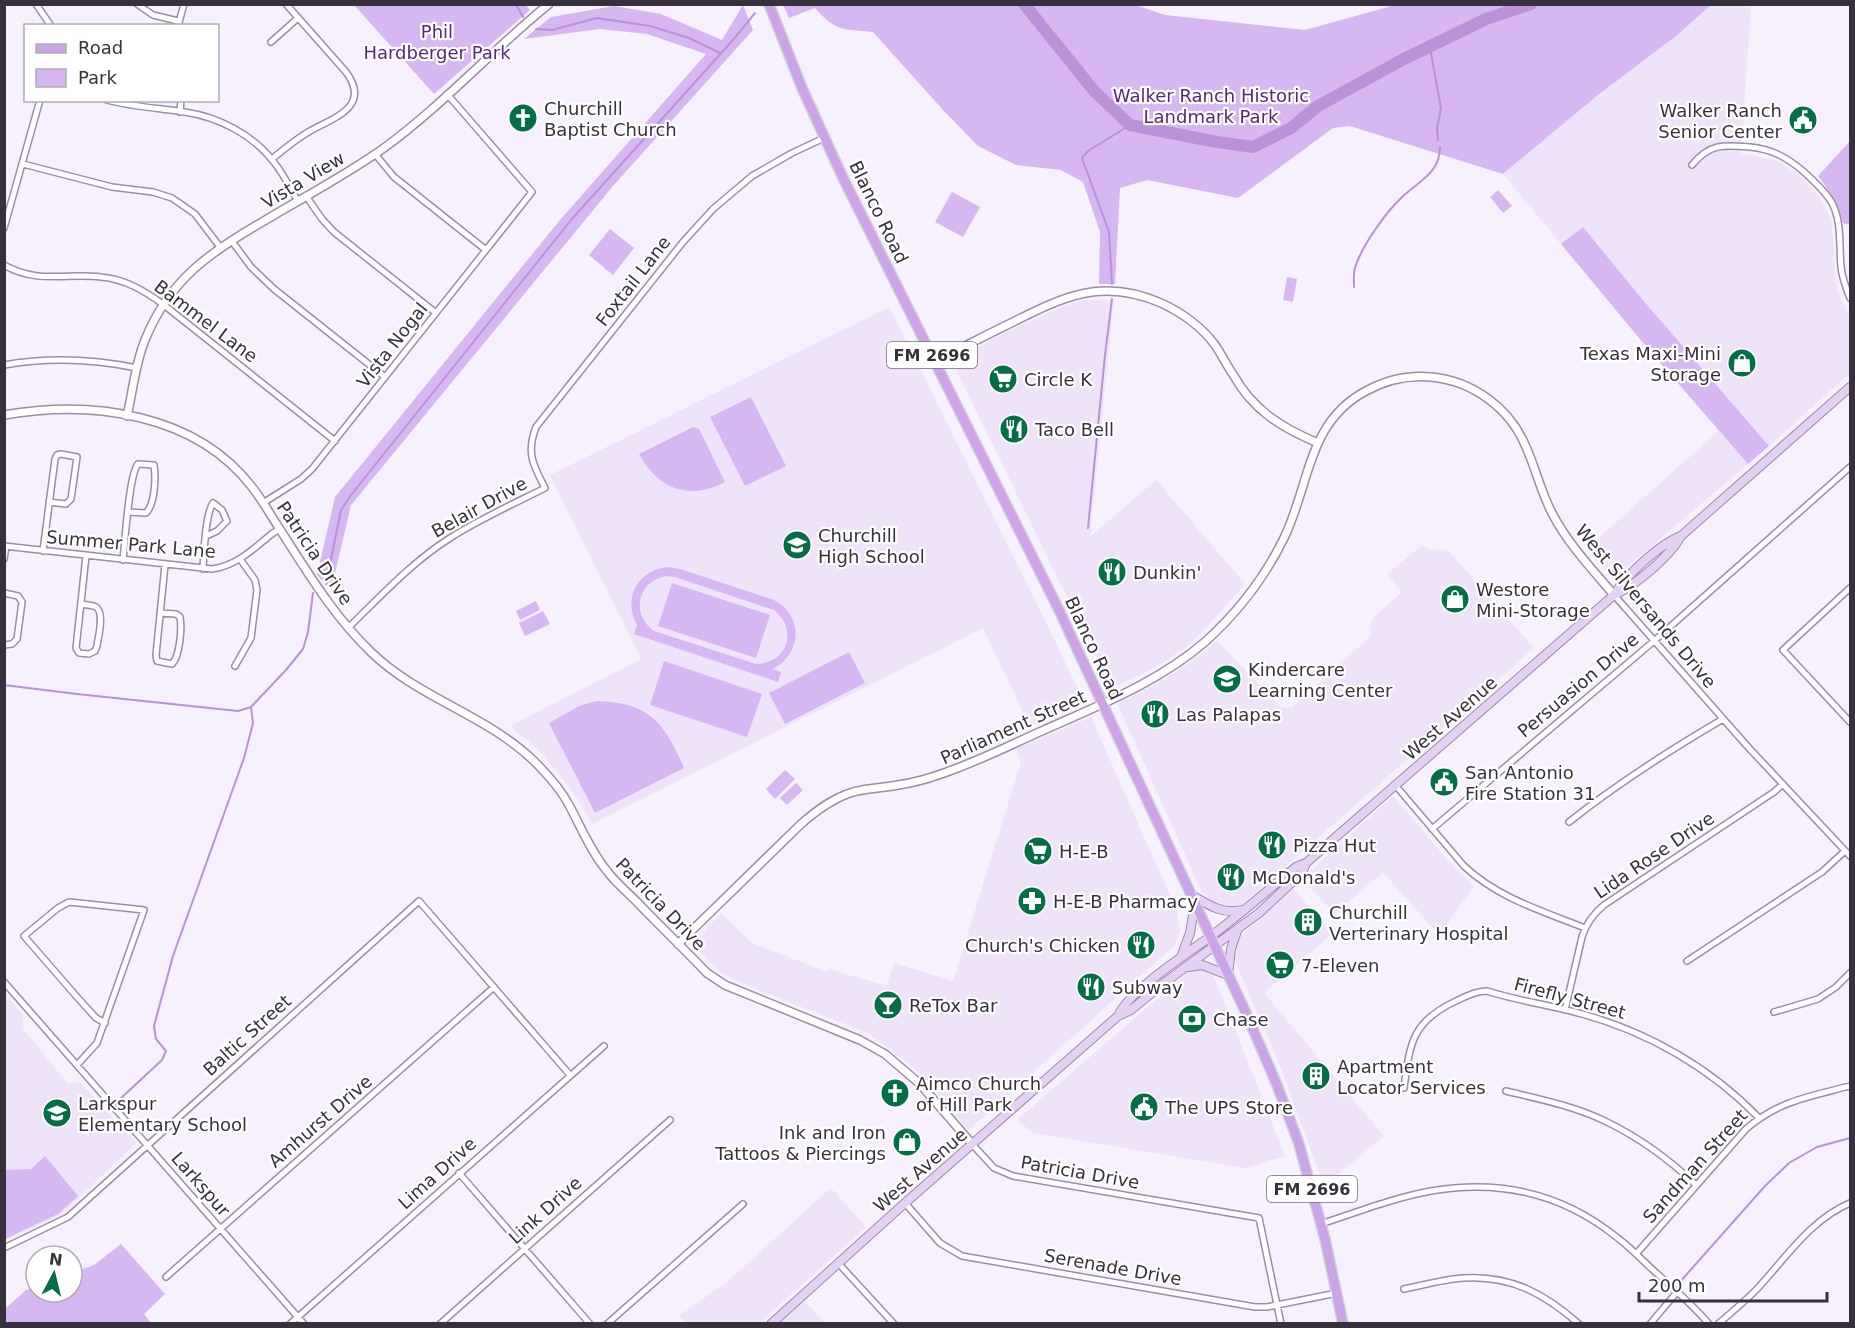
<svg xmlns="http://www.w3.org/2000/svg" width="1855" height="1328" font-family="'DejaVu Sans',sans-serif">
	<rect width="100%" height="100%" fill="#f7f0fd"/>
	<path fill="#efe3fa" d="M 1711,5 L 1751,5 L 1741,154 L 1776,160 L 1799,175 L 1820,199 L 1831,219 L 1834,249 L 1835,270 L 1838,291 L 1850,319 L 1850,373 L 1769,446 L 1642,299 L 1583,227 L 1561,244 L 1503,174 L 1598,95 L 1676,36 Z
		M 1083,300 L 1114,300 L 1090,537 L 1156,480 L 1245,584 L 1208,626 L 1185,648 L 1153,669 L 1111,688 L 952,361 L 1006,332 L 1064,306 Z
		M 889,307 L 1036,602 L 1084,701 L 1030,727 L 983,628 L 592,824 L 578,799 L 558,772 L 535,747 L 510,726 L 641,659 L 550,475 Z
		M 1719,431 L 1748,464 L 1613,579 L 1586,549 Z
		M 1422,545 L 1429,549 L 1448,550 L 1534,648 L 1246,901 L 1238,907 L 1225,906 L 1213,902 L 1202,892 L 1117,703 L 1139,694 L 1182,668 L 1217,641 L 1281,707 L 1291,708 L 1370,637 L 1371,620 L 1402,592 L 1387,574 Z
		M 1091,717 L 1177,911 L 1180,930 L 1176,944 L 969,1130 L 912,1066 L 867,1033 L 734,980 L 719,971 L 691,945 L 721,913 L 752,943 L 827,972 L 829,969 L 887,986 L 894,963 L 953,981 L 1021,762 L 1016,749 Z
		M 1393,796 L 1446,858 L 1474,886 L 1439,935 L 1383,872 L 1335,914 L 1302,879 Z
		M 1293,888 L 1332,934 L 1264,993 L 1384,1136 L 1324,1186 L 1276,1055 L 1235,962 L 1238,938 Z
		M 1201,970 L 1214,976 L 1285,1156 L 1245,1168 L 1033,1133 L 1017,1120 L 1187,973 Z
		M 4,993 L 23,1015 L 23,1029 L 68,1084 L 80,1082 L 136,1143 L 61,1215 L 5,1240 Z
		M 831,1188 L 866,1227 L 759,1323 L 685,1323 L 679,1316 L 728,1281 Z
		M 804,1301 L 825,1323 L 779,1323 Z"/>
	<path fill="#d6b7f1" fill-rule="evenodd" d="M 525,4 L 530,10 L 434,94 L 354,5 Z
		M 743,5 L 753,30 L 613,186 L 351,505 L 331,590 L 317,575 L 335,497 L 560,220 L 706,54 L 647,34 L 600,29 L 524,39 L 551,17 L 614,6 L 661,14 L 722,40 Z
		M 783,5 L 1135,5 L 1165,15 L 1305,30 L 1395,5 L 1711,5 L 1676,36 L 1598,95 L 1503,174 L 1350,126 L 1333,128 L 1238,198 L 1147,180 L 1120,188 L 1115,284 L 1099,284 L 1100,232 L 1083,182 L 1061,170 L 1016,165 L 978,146 L 943,110 L 873,32 C 843,29 836,32 815,8 L 789,18 Z
		M 1850,141 L 1850,225 L 1843,223 C 1837,205 1830,191 1818,176 Z
		M 1498,190 L 1512,206 L 1503,213 L 1490,197 Z
		M 952,192 L 980,207 L 963,237 L 935,222 Z
		M 1583,227 L 1642,299 L 1769,446 L 1748,464 L 1644,344 L 1561,244 Z
		M 610,229 L 634,248 L 613,275 L 589,255 Z
		M 1287,277 L 1297,279 L 1293,302 L 1283,300 Z
		M 751,397 L 786,466 L 745,486 L 710,417 Z
		M 693,427 L 699,429 L 725,482 C 689,501 658,489 639,454 Z
		M 669,567 L 680,569 L 774,600 C 804,616 802,654 773,669 L 781,672 L 778,682 L 634,634 L 637,625 C 622,599 638,569 669,567 ZM 666,576 L 675,577 L 774,610 C 799,630 787,664 756,664 L 654,631 C 630,614 638,581 666,576 Z
		M 672,583 L 770,615 L 756,658 L 658,626 Z
		M 536,601 L 540,610 L 520,620 L 516,611 Z
		M 543,611 L 550,624 L 525,636 L 519,623 Z
		M 849,652 L 865,683 L 785,724 L 769,693 Z
		M 664,661 L 762,694 L 747,737 L 650,705 Z
		M 596,701 C 649,702 664,722 684,768 L 595,813 L 549,723 L 579,706 Z
		M 785,770 L 795,779 L 775,799 L 766,789 Z
		M 796,783 L 803,790 L 787,805 L 780,798 Z
		M 45,1156 L 78,1196 L 58,1214 L 5,1239 L 5,1170 L 31,1169 Z
		M 121,1244 L 165,1294 L 144,1314 L 151,1323 L 5,1323 L 5,1309 L 26,1290 L 36,1286 L 36,1292 L 72,1292 L 72,1273 L 94,1265 Z"/>
	<g fill="none" stroke-linecap="round" stroke-linejoin="round">
		<path stroke="#b992d8" stroke-width="2" d="M 516,4 L 523,17
			M 536,29 L 552,30 L 597,18 L 650,26 L 689,38 L 720,53
			M 1430,47 L 1441,109 L 1437,128 L 1438,140
			M 1112,284 L 1109,232 L 1082,158 L 1088,151 L 1130,125
			M 1354,287 C 1354,281 1353,274 1355,268 C 1361,247 1386,212 1402,197 C 1420,180 1440,173 1440,147
			M 1088,528 L 1105,355 L 1112,299
			M 326,584 L 341,510 L 351,495 L 571,220 L 733,40 L 755,13
			M 4,685 L 77,694 L 238,711 L 251,707 L 286,670 L 303,649 L 308,632 L 313,593
			M 120,1099 L 162,1060 L 166,1051 L 156,1039 L 154,1026 L 173,956 L 244,758 L 253,723 L 251,707
			M 1679,1283 L 1765,1186 L 1789,1163 L 1817,1147 L 1850,1138"/>
		<path stroke="#b992d8" stroke-width="12" d="M 1024,4 L 1095,92 L 1130,125 L 1217,142 L 1253,147 L 1291,128 L 1318,106 L 1402,60 L 1486,19 L 1531,4"/>
		<g stroke="#9b8ca8" stroke-width="8">
			<path id="minor" d="M 36,4 L 51,26
				M 137,4 L 153,15 L 178,21
				M 178,26 L 184,4
				M 271,42 L 298,18
				M 107,100 C 133,107 158,108 185,112 C 218,117 252,134 273,161 C 283,173 290,187 297,200
				M 180,112 L 181,100
				M 375,154 L 394,177 L 486,250
				M 272,159 C 284,149 296,139 310,131 C 333,118 372,107 346,72 L 286,4
				M 23,164 L 112,187 L 153,192 L 172,198 L 195,214 L 220,247
				M 1692,165 C 1710,143 1724,145 1750,147 C 1772,149 1788,158 1804,172 C 1814,181 1825,191 1832,203 C 1842,222 1839,246 1841,267 C 1842,278 1846,288 1850,298
				M 306,196 L 322,219 L 334,232 L 436,313
				M 4,228 L 40,100
				M 231,240 L 251,267 L 274,289 L 385,377
				M 4,265 C 37,284 66,273 101,277 C 125,279 145,291 164,305 L 335,441
				M 4,365 C 49,357 93,359 137,368
				M 263,503 L 301,479 L 312,469 L 532,192 L 447,94
				M 4,546 L 212,569 C 237,566 254,548 273,533 L 280,529
				M 43,551 L 55,459 L 57,455 L 61,454 L 77,457 L 71,499 L 66,504 L 49,502
				M 4,559 L 6,546
				M 123,560 C 125,542 129,474 138,464 L 154,465 C 156,478 155,504 146,513 L 128,512
				M 203,569 C 204,553 205,515 213,503 L 222,510 L 227,521 L 217,531 L 206,536
				M 1850,588 L 1783,650 L 1850,722
				M 4,593 L 18,596 L 22,602 L 17,639 L 12,644 L 4,645
				M 1614,595 L 1748,747 L 1850,856
				M 81,604 C 85,605 92,605 96,607 C 105,613 98,637 97,646 L 95,651 L 89,654 L 79,653 L 76,648 L 86,556
				M 160,613 L 176,614 L 180,617 C 182,628 180,656 172,664 L 157,661 L 156,655 L 165,565
				M 349,627 C 381,596 412,562 450,538 C 480,519 513,504 545,488 C 533,465 526,453 536,427 L 683,242 L 713,209 L 752,176 L 792,153 L 824,138
				M 235,666 L 251,638 L 257,590 L 255,580 L 240,559
				M 1396,786 L 1464,866 C 1498,898 1542,911 1585,928
				M 1569,822 C 1617,784 1670,750 1723,719
				M 1432,829 L 1654,641 L 1850,467
				M 1687,961 L 1822,872 L 1845,851
				M 4,982 L 304,1324
				M 1565,1010 L 1582,937 C 1586,924 1593,914 1604,905 L 1774,792 L 1783,784
				M 1774,1012 L 1818,999 L 1836,987 L 1850,973
				M 77,1065 L 97,1043 L 144,910 L 69,902 L 58,908 L 24,936 L 77,997 L 96,1018 L 105,1023
				M 1404,1088 C 1410,1044 1411,1022 1456,1001 C 1467,996 1476,991 1487,991 C 1518,1001 1551,1005 1582,1014 C 1648,1032 1711,1068 1759,1118
				M 1506,1091 C 1539,1099 1574,1106 1605,1121 C 1638,1137 1669,1159 1696,1185
				M 972,1144 L 994,1168 L 1013,1176 L 1259,1218 L 1281,1324
				M 459,1173 L 590,1324
				M 905,1203 L 940,1243 L 962,1256 L 1255,1307 L 1267,1307 L 1337,1293
				M 1321,1224 C 1357,1212 1393,1198 1431,1191 C 1500,1179 1564,1194 1619,1239 C 1631,1248 1642,1260 1653,1270 C 1672,1287 1692,1304 1709,1324
				M 4,1248 L 68,1217 L 419,901 L 570,1075
				M 1636,1254 L 1746,1129 C 1778,1101 1811,1096 1850,1086
				M 839,1264 L 894,1324
				M 166,1277 L 494,987
				M 1404,1289 C 1424,1285 1444,1279 1464,1278 C 1511,1275 1545,1294 1579,1324
				M 290,1324 L 604,1046
				M 440,1324 L 670,1120
				M 607,1324 L 743,1204
				M 1650,1324 L 1677,1292
				M 1718,1324 C 1731,1313 1744,1302 1756,1290 C 1786,1258 1810,1220 1850,1203"/>
		</g>
		<g stroke="#9b8ca8" stroke-width="10">
			<path id="tertiary" d="M 935,361 C 960,349 984,336 1009,324 C 1063,297 1101,277 1161,303 C 1181,312 1202,327 1215,345 C 1222,355 1227,366 1234,376 C 1253,410 1282,428 1318,443
				M 4,415 C 92,400 195,413 252,487 C 263,501 271,516 281,531 C 308,573 335,618 372,653 C 420,699 485,714 534,761 C 547,774 560,788 569,805 C 581,827 591,852 607,871 C 615,882 627,892 637,902 C 660,926 684,949 707,973 L 725,985 L 860,1040 L 885,1054 L 920,1084 L 972,1144
				M 127,416 C 133,391 135,364 145,340 C 169,280 210,252 264,221 C 304,197 346,175 384,148 C 443,105 492,50 549,4
				M 678,944 L 801,824 C 817,810 833,798 853,792 C 868,788 883,788 898,785 C 912,783 927,779 941,774 C 977,762 1010,745 1044,730 C 1100,705 1159,682 1206,641 C 1238,612 1265,577 1284,538 C 1310,485 1307,422 1366,391 C 1386,380 1409,375 1431,377 C 1473,381 1510,408 1526,447 C 1536,469 1541,493 1553,515 C 1569,545 1592,569 1614,595"/>
		</g>
		<g stroke="#9b8ca8" stroke-width="10">
			<path id="secondary" d="M 1614,595 C 1626,575 1660,544 1681,536
				M 1190,894 C 1207,904 1222,915 1242,910
				M 1181,957 L 1190,933 L 1195,903
				M 1189,967 L 1202,965 L 1228,975 L 1231,949 L 1237,931
				M 1118,1016 C 1129,990 1190,952 1215,933 C 1243,912 1269,889 1296,867 L 1306,863 L 1614,595 C 1635,586 1670,556 1681,536 L 1850,387
				M 771,1324 L 905,1203 L 1118,1016 L 1131,1010 L 1164,983 L 1259,913 L 1302,873 L 1306,863"/>
		</g>
		<g stroke="#d3d2d4" stroke-width="12">
			<path id="primary" d="M 769,4 L 802,88 L 843,178 L 1059,610 L 1246,1013 L 1277,1085 L 1299,1144 L 1325,1239 L 1343,1324"/>
		</g>
		<use href="#minor" stroke="#fff" stroke-width="5"/>
		<use href="#tertiary" stroke="#fff" stroke-width="7"/>
		<use href="#secondary" stroke="#e5d1f4" stroke-width="8"/>
		<use href="#primary" stroke="#cba4e8" stroke-width="9"/>
	</g>
	<defs>
		<g id="church-disc" transform="scale(1.5)"><circle r="9.5" fill="#056e46" stroke="#fff"/><path d="M-1.2-6h2.4v3.5h3.3v2.4h-3.3V6h-2.4V-.1h-3.3v-2.4h3.3Z" fill="#fff"/></g>
		<g id="civic-disc" transform="scale(1.5)"><circle r="9.5" fill="#056e46" stroke="#fff"/><path d="M-.6-6.5H3V-4.5H.6V-3L4-1V1h2V6H-6V1h2V-1L-.6-3ZM-1.2 2.5V6h2.4V2.5Z" fill="#fff"/></g>
		<g id="shop-disc" transform="scale(1.5)"><circle r="9.5" fill="#056e46" stroke="#fff"/><path d="M-5-2.5h2.3a2.7 3.5 0 0 1 5.4 0H5L5.5 6h-11ZM-1.5-2.5h3a1.5 2.3 0 0 0-3 0Z" fill="#fff"/></g>
		<g id="supermarket-disc" transform="scale(1.5)"><circle r="9.5" fill="#056e46" stroke="#fff"/><path d="M-6-5.5h2.5l.6 2H6L4.5 2H-2.5L-4.4-4H-6ZM-1.5 3.2a1.3 1.3 0 1 0 .1 0ZM3 3.2a1.3 1.3 0 1 0 .1 0Z" fill="#fff"/></g>
		<g id="restaurant-disc" transform="scale(1.5)"><circle r="9.5" fill="#056e46" stroke="#fff"/><path d="M-5-6h1v4h1v-4h1v4h1v-4h1v5L-1.5 .5V6h-2V.5L-5-1ZM5-6V6H3V1.5H1.5Q1.5-4 5-6Z" fill="#fff"/></g>
		<g id="school-disc" transform="scale(1.5)"><circle r="9.5" fill="#056e46" stroke="#fff"/><path d="M0-5L7-2L0 1L-7-2ZM-4 1L0 2.5L4 1V4Q0 6-4 4Z" fill="#fff"/></g>
		<g id="pharmacy-disc" transform="scale(1.5)"><circle r="9.5" fill="#056e46" stroke="#fff"/><path d="M-2-6h4v4h4v4h-4v4h-4v-4h-4v-4h4Z" fill="#fff"/></g>
		<g id="building-disc" transform="scale(1.5)"><circle r="9.5" fill="#056e46" stroke="#fff"/><path d="M-4-6H4V6H1V3H-1V6H-4ZM-2.5-4.3h1.7v1.8h-1.7ZM.8-4.3h1.7v1.8H.8ZM-2.5-1h1.7V.8h-1.7ZM.8-1h1.7V.8H.8Z" fill="#fff"/></g>
		<g id="bar-disc" transform="scale(1.5)"><circle r="9.5" fill="#056e46" stroke="#fff"/><path d="M-6-5H6L.8 .8V4.5H3.5V6h-7V4.5H-.8V.8Z" fill="#fff"/></g>
		<g id="bank-disc" transform="scale(1.5)"><circle r="9.5" fill="#056e46" stroke="#fff"/><path d="M-6-4H6V4H-6ZM0-2.3a2.3 2.3 0 1 0 0 4.6a2.3 2.3 0 1 0 0-4.6Z" fill="#fff"/></g>
	</defs>
	<g fill-rule="evenodd">
		<use href="#church-disc" x="523" y="118"/>
		<use href="#civic-disc" x="1803" y="120"/>
		<use href="#shop-disc" x="1742" y="363"/>
		<use href="#supermarket-disc" x="1003" y="379"/>
		<use href="#restaurant-disc" x="1014" y="429"/>
		<use href="#school-disc" x="797" y="545"/>
		<use href="#restaurant-disc" x="1112" y="572"/>
		<use href="#shop-disc" x="1455" y="599"/>
		<use href="#school-disc" x="1227" y="679"/>
		<use href="#restaurant-disc" x="1155" y="714"/>
		<use href="#civic-disc" x="1444" y="782"/>
		<use href="#restaurant-disc" x="1272" y="845"/>
		<use href="#supermarket-disc" x="1038" y="851"/>
		<use href="#restaurant-disc" x="1231" y="877"/>
		<use href="#pharmacy-disc" x="1032" y="901"/>
		<use href="#building-disc" x="1308" y="922"/>
		<use href="#restaurant-disc" x="1141" y="945"/>
		<use href="#supermarket-disc" x="1280" y="965"/>
		<use href="#restaurant-disc" x="1091" y="987"/>
		<use href="#bar-disc" x="888" y="1005"/>
		<use href="#bank-disc" x="1192" y="1019"/>
		<use href="#building-disc" x="1316" y="1076"/>
		<use href="#church-disc" x="895" y="1093"/>
		<use href="#civic-disc" x="1144" y="1107"/>
		<use href="#school-disc" x="57" y="1113"/>
		<use href="#shop-disc" x="907" y="1142"/>
	</g>
	<g text-anchor="middle" dominant-baseline="central" stroke-width="4.5" stroke-linejoin="round" paint-order="stroke">
		<g fill="#fff" stroke="#746f77" stroke-width="1.5">
			<rect x="887" y="342" width="90" height="26" rx="4.5"/>
			<rect x="1267" y="1176" width="90" height="26" rx="4.5"/>
		</g>
		<g font-size="16" font-weight="bold" fill="#38313d">
			<text x="932" y="355">FM 2696</text>
			<text x="1312" y="1189">FM 2696</text>
		</g>
		<g font-size="18" fill="#582678" stroke="#fff">
			<text x="437" y="31">Phil<tspan x="437" dy="21">Hardberger Park</tspan></text>
			<text x="1211" y="95">Walker Ranch Historic<tspan x="1211" dy="21">Landmark Park</tspan></text>
		</g>
		<g font-size="18" fill="#38313d" stroke="#fff" text-anchor="start">
			<text x="544" y="108">Churchill<tspan x="544" dy="21">Baptist Church</tspan></text>
			<text x="1782" y="110" text-anchor="end">Walker Ranch<tspan x="1782" dy="21">Senior Center</tspan></text>
			<text x="1721" y="353" text-anchor="end">Texas Maxi-Mini<tspan x="1721" dy="21">Storage</tspan></text>
			<text x="1024" y="379">Circle K</text>
			<text x="1035" y="429">Taco Bell</text>
			<text x="818" y="535">Churchill<tspan x="818" dy="21">High School</tspan></text>
			<text x="1133" y="572">Dunkin'</text>
			<text x="1476" y="589">Westore<tspan x="1476" dy="21">Mini-Storage</tspan></text>
			<text x="1248" y="669">Kindercare<tspan x="1248" dy="21">Learning Center</tspan></text>
			<text x="1176" y="714">Las Palapas</text>
			<text x="1465" y="772">San Antonio<tspan x="1465" dy="21">Fire Station 31</tspan></text>
			<text x="1293" y="845">Pizza Hut</text>
			<text x="1059" y="851">H-E-B</text>
			<text x="1252" y="877">McDonald's</text>
			<text x="1053" y="901">H-E-B Pharmacy</text>
			<text x="1329" y="912">Churchill<tspan x="1329" dy="21">Verterinary Hospital</tspan></text>
			<text x="1120" y="945" text-anchor="end">Church's Chicken</text>
			<text x="1301" y="965">7-Eleven</text>
			<text x="1112" y="987">Subway</text>
			<text x="909" y="1005">ReTox Bar</text>
			<text x="1213" y="1019">Chase</text>
			<text x="1337" y="1066">Apartment<tspan x="1337" dy="21">Locator Services</tspan></text>
			<text x="916" y="1083">Aimco Church<tspan x="916" dy="21">of Hill Park</tspan></text>
			<text x="78" y="1103">Larkspur<tspan x="78" dy="21">Elementary School</tspan></text>
			<text x="1165" y="1107">The UPS Store</text>
			<text x="886" y="1132" text-anchor="end">Ink and Iron<tspan x="886" dy="21">Tattoos &amp; Piercings</tspan></text>
		</g>
		<g font-size="18" fill="#38313d" stroke="#fff">
			<text transform="translate(303 180) rotate(-31)">Vista View</text>
			<text transform="translate(879 212) rotate(64)">Blanco Road</text>
			<text transform="translate(633 281) rotate(-52)">Foxtail Lane</text>
			<text transform="translate(206 321) rotate(37)">Bammel Lane</text>
			<text transform="translate(392 345) rotate(-52)">Vista Nogal</text>
			<text transform="translate(479 507) rotate(-29)">Belair Drive</text>
			<text transform="translate(131 544) rotate(5)">Summer Park Lane</text>
			<text transform="translate(315 553) rotate(56)">Patricia Drive</text>
			<text transform="translate(1646 606) rotate(50)">West Silversands Drive</text>
			<text transform="translate(1094 648) rotate(65)">Blanco Road</text>
			<text transform="translate(1578 685) rotate(-40)">Persuasion Drive</text>
			<text transform="translate(1450 718) rotate(-41)">West Avenue</text>
			<text transform="translate(1013 727) rotate(-24)">Parliament Street</text>
			<text transform="translate(1654 855) rotate(-34)">Lida Rose Drive</text>
			<text transform="translate(661 904) rotate(46)">Patricia Drive</text>
			<text transform="translate(1570 998) rotate(15)">Firefly Street</text>
			<text transform="translate(247 1035) rotate(-42)">Baltic Street</text>
			<text transform="translate(320 1121) rotate(-41)">Amhurst Drive</text>
			<text transform="translate(1695 1166) rotate(-48)">Sandman Street</text>
			<text transform="translate(920 1170) rotate(-41)">West Avenue</text>
			<text transform="translate(1080 1172) rotate(10)">Patricia Drive</text>
			<text transform="translate(437 1173) rotate(-42)">Lima Drive</text>
			<text transform="translate(201 1184) rotate(49)">Larkspur</text>
			<text transform="translate(545 1210) rotate(-42)">Link Drive</text>
			<text transform="translate(1113 1267) rotate(10)">Serenade Drive</text>
		</g>
	</g>
	<rect width="1855" height="1328" fill="none" stroke="#38313d" stroke-width="12"/>
	<rect x="24" y="24" width="195" height="78" fill="#ffffff" stroke="#afadb1" stroke-width="1.5"/>
	<rect x="36" y="44" width="30" height="9" fill="#cba4e8" stroke="#afadb1" stroke-width="1.5"/>
	<text x="78" y="54" font-size="18" fill="#38313d">Road</text>
	<rect x="36" y="69" width="30" height="18" fill="#d6b7f1" stroke="#afadb1" stroke-width="1.5"/>
	<text x="78" y="84" font-size="18" fill="#38313d">Park</text>
	<g transform="translate(54 1274) rotate(7)"><circle r="28" fill="#ffffff" stroke="#afadb1" stroke-width="1.5"/>
	<path d="M0-4.5L10 22L0 15L-10 22Z" fill="#056e46"/>
	<text y="-9" font-size="16" font-weight="bold" text-anchor="middle" fill="#38313d">N</text>
	</g>
	<path d="M1639 1292v9h188v-9" fill="none" stroke="#38313d" stroke-width="3"/>
	<text x="1648" y="1292" font-size="18" fill="#38313d" stroke="#ffffff" stroke-width="4.5" paint-order="stroke">200 m</text>
</svg>
